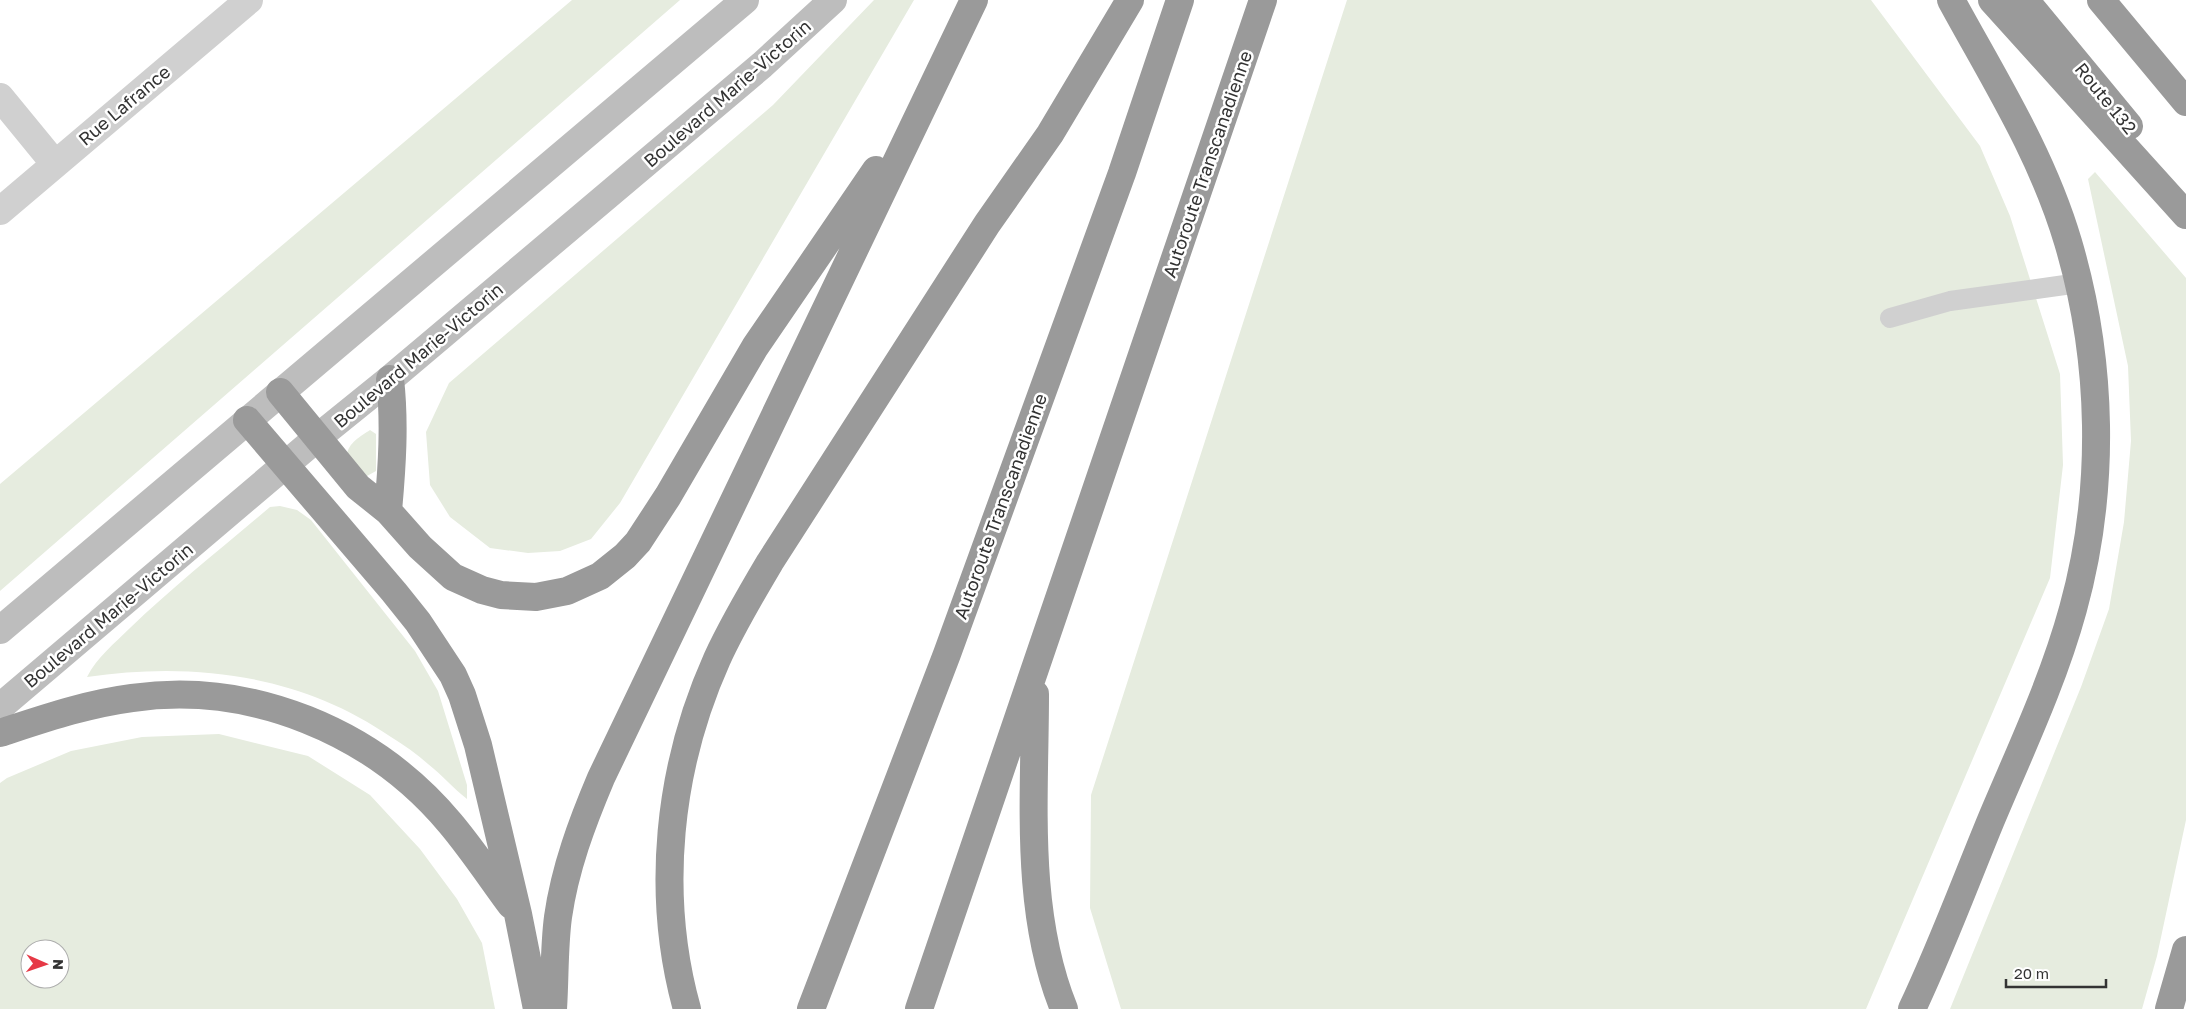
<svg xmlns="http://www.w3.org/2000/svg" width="2186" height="1009" font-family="'Golos Text',sans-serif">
	<rect width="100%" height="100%" fill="#fff"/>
	<path fill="#e6ecdf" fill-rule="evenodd" d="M 572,0 L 680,0 L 0,591 L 0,484 Z
		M 874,0 L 914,0 L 620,503 L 591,539 L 560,551 L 528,553 L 490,548 L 450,517 L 430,485 L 426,432 L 449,383 L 773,105 Z
		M 1347,0 L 1871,0 L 1980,146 L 2010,216 L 2060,374 L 2063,465 L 2050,578 L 1866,1009 L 1121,1009 L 1090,908 L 1091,795 Z
		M 2095,172 L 2186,278 L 2186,820 L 2157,956 L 2142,1009 L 1950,1009 L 2081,687 L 2109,609 L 2124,522 L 2131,441 L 2128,366 L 2088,179 Z
		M 370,430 L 376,434 L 376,471 L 367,476 L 347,455 C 348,443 361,436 370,430 Z
		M 280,506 L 297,510 L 311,520 L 415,651 L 438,691 L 467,785 L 467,799 C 453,788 442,775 428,764 C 417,754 404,745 391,737 C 302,675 193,661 87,677 C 97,657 115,643 130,628 C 174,586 223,547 270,507 Z
		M 219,734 L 308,756 L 370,795 L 420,849 L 457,899 L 482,943 L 495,1009 L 0,1009 L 0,783 L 7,778 L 71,751 L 142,737 ZM 30,949 L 60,949 L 60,979 L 30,979 Z"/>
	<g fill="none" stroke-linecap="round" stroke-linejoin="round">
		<path stroke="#d0d0d0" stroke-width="20" d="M 1890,318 L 1950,301 L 2079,283"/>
		<path stroke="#d0d0d0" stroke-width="28" d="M 0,97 L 55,164
			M 0,211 L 249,0"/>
		<path stroke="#bdbdbd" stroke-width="28" d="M 0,630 L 745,0
			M 0,707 L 317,438 L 390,379 L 762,65 L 833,0"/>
		<path stroke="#9a9a9a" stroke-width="28" d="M 1992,0 L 2186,215
			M 2025,0 L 2129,126
			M 2101,0 L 2186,102
			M 280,392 L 358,487 L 388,511 L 420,547 L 453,577 L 482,590 L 501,595 L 536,597 L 567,591 L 600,576 L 625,556 L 638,542 L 668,496 L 755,347 L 876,170
			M 247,420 L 394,592 L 418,622 L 453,675 L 462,695 L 478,745 L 518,914 L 537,1009
			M 388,511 C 392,467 395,423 390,379
			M 1035,694 C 1035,798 1024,910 1064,1009
			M 0,733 C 43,719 86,704 132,698 C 251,681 373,731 450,823 C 472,849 491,878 511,905
			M 553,1009 C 555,979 554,947 558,917 C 565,868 582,823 601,778 L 974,0
			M 687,1009 C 655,894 668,768 717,659 C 732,626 751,594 770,562 L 987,224 L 1050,134 L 1130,0
			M 811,1009 L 947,654 L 1122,173 L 1180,0
			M 919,1009 L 1263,0
			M 1912,1009 C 1941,948 1965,883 1991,820 C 2020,751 2053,682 2073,609 C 2106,490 2103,360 2068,242 C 2042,154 1994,79 1951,0
			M 2169,1009 L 2186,950"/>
	</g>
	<g text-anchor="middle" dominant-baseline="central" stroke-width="5" stroke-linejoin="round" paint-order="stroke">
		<g font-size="18" fill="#333" stroke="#fff">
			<text transform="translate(727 93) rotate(-41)">Boulevard Marie-Victorin</text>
			<text transform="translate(2106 98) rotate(51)">Route 132</text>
			<text transform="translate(124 105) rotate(-40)">Rue Lafrance</text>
			<text transform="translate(1207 164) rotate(-71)">Autoroute Transcanadienne</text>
			<text transform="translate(418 355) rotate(-40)">Boulevard Marie-Victorin</text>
			<text transform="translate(1000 506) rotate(-70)">Autoroute Transcanadienne</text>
			<text transform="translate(108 615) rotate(-40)">Boulevard Marie-Victorin</text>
		</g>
	</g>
	<g transform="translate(45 964) rotate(92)"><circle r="24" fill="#ffffff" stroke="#adadad"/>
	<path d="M0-4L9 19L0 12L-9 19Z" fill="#e63946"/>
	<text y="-8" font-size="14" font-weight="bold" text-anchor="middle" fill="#333333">N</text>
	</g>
	<path d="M2006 979v8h100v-8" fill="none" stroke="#333333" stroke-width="2.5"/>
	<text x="2014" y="979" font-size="15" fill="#333333" stroke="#ffffff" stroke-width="4" paint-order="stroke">20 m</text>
</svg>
